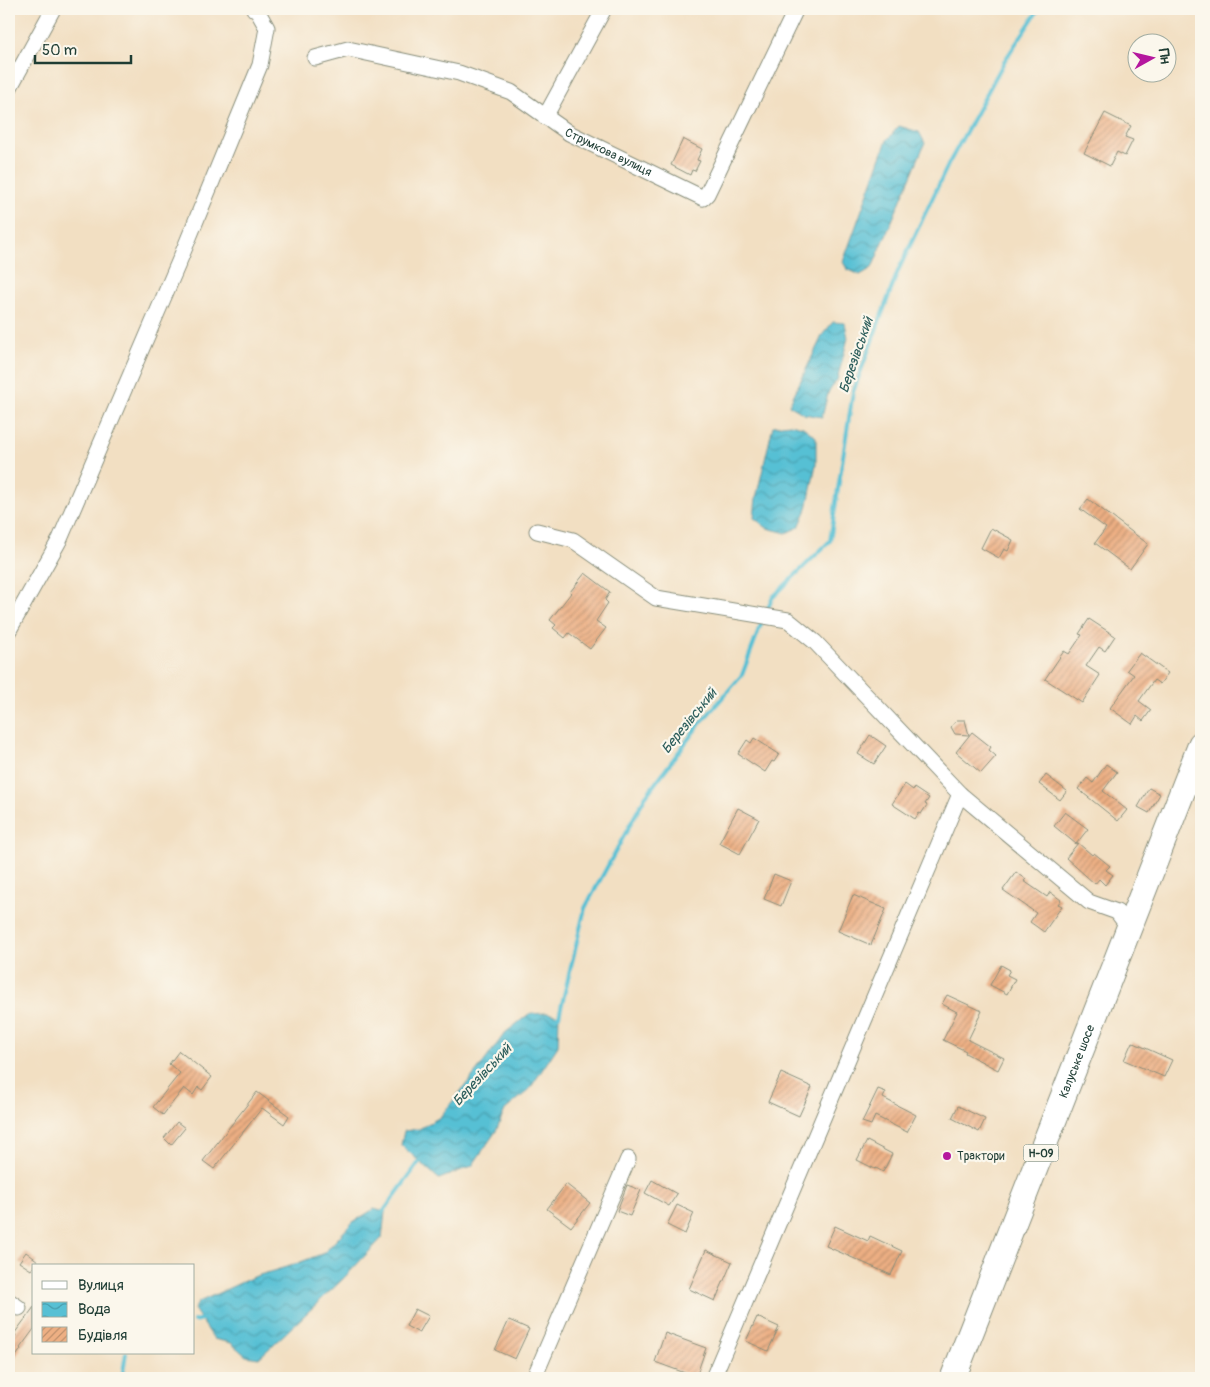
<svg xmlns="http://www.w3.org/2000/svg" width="1210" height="1387" font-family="Pangolin,sans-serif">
	<defs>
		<pattern id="water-waves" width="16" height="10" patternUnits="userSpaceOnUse" patternTransform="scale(1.25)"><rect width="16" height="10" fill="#57c0d4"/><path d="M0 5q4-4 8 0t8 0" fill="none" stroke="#479dad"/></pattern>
		<pattern id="building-hatch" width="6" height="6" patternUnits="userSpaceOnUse" patternTransform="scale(1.25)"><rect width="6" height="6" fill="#edaf83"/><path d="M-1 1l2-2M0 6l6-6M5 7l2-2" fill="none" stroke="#bf906c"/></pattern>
	</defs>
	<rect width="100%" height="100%" fill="#fbf7ec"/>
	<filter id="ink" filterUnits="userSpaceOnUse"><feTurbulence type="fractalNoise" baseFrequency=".02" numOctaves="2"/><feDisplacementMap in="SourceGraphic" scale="10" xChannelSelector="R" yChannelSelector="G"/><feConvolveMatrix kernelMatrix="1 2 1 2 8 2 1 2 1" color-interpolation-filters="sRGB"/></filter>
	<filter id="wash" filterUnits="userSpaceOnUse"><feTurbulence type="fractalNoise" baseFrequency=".0096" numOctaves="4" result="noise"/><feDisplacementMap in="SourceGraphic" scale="20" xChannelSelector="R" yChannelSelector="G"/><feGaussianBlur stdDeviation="1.12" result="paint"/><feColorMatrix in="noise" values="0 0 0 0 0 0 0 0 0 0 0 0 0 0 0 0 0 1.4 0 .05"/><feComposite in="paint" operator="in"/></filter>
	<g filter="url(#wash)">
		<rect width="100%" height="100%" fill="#f2dfc2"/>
		<path fill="url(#water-waves)" stroke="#3b7e84" d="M 899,126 L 919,132 L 925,143 L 872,268 L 860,275 L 847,269 L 843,262 L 887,140 Z
			M 833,322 L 845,323 L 848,338 L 837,380 L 828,393 L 822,417 L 804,414 L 789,405 L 823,334 Z
			M 790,424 L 803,427 L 816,437 L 816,464 L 807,509 L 799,527 L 786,533 L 767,528 L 754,518 L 756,498 L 773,426 Z
			M 547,1013 L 559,1016 L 558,1046 L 529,1090 L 505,1110 L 496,1131 L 472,1166 L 439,1179 L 401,1145 L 404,1131 L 419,1129 L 440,1117 L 481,1066 L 505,1033 L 529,1014 Z
			M 374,1209 L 385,1212 L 382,1238 L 342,1280 L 259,1358 L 246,1356 L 231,1343 L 214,1339 L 194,1309 L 199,1302 L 253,1277 L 293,1265 L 324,1253 L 353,1222 Z"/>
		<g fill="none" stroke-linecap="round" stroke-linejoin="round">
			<path stroke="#57c0d4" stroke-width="4" d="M 766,613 L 772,598 L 830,541 L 853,392 L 898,271 L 949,163 L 1005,60 L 1039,9
				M 557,1017 L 559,1016 L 585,908 L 645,797 L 698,726 L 742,675 L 763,619
				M 381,1215 L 422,1158
				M 194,1321 L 206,1318
				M 122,1378 L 126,1353"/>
		</g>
		<g id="blocks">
			<path fill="url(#building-hatch)" d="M 1105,113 L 1131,126 L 1125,137 L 1133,140 L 1125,156 L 1117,152 L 1110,166 L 1084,153 Z
				M 683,139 L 702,149 L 697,160 L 700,161 L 695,171 L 692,170 L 690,175 L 671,165 Z
				M 1088,499 L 1148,544 L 1130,569 L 1095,543 L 1106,528 L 1080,509 Z
				M 991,528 L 1013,540 L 1008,551 L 1004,549 L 999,558 L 981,548 Z
				M 585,573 L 610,592 L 605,600 L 608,603 L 596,621 L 606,628 L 590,649 L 569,633 L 565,638 L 553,628 L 556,625 L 550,620 L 571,593 L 570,592 Z
				M 1089,619 L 1115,636 L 1105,651 L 1099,647 L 1086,666 L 1100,675 L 1082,703 L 1045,679 L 1064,651 L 1069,654 L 1082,635 L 1079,634 Z
				M 1140,653 L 1168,673 L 1160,684 L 1154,680 L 1139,701 L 1151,710 L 1143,721 L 1137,716 L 1132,724 L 1110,708 L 1134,675 L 1127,670 Z
				M 957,720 L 965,720 L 969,735 L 955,734 L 951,727 Z
				M 972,732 L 991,747 L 989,750 L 996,756 L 981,773 L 956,752 Z
				M 870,735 L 886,746 L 874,764 L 858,754 Z
				M 754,738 L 779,754 L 774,762 L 772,761 L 765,772 L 738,754 L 747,740 L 751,743 Z
				M 1106,764 L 1117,772 L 1103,791 L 1127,810 L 1118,821 L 1078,789 L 1087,778 L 1093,783 Z
				M 1046,775 L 1067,791 L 1060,800 L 1039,784 Z
				M 905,784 L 913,790 L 914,788 L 929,798 L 925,804 L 927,805 L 921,814 L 919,813 L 915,819 L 892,804 Z
				M 1149,788 L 1160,794 L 1149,813 L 1138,807 Z
				M 738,808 L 759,819 L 740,854 L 719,843 Z
				M 1065,812 L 1088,829 L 1076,844 L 1054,826 Z
				M 1078,843 L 1092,855 L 1094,853 L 1110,866 L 1106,870 L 1113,875 L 1105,885 L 1099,879 L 1095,884 L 1066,858 Z
				M 1016,872 L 1026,879 L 1024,881 L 1047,897 L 1050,892 L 1061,900 L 1058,904 L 1062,906 L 1044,932 L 1030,922 L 1036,913 L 1003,890 Z
				M 774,874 L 791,881 L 781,906 L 764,899 Z
				M 853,895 L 886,909 L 871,945 L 838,931 Z
				M 1001,965 L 1010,970 L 1007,975 L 1015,979 L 1007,994 L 990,985 Z
				M 947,995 L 982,1011 L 968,1040 L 1004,1058 L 998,1070 L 965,1053 L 966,1051 L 943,1040 L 957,1012 L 942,1004 Z
				M 1132,1042 L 1172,1060 L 1164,1077 L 1124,1060 Z
				M 179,1051 L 212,1077 L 202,1090 L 198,1087 L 193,1095 L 184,1088 L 163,1115 L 153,1107 L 180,1073 L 169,1064 Z
				M 781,1073 L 812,1087 L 799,1116 L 768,1102 Z
				M 878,1089 L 886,1092 L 883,1098 L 916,1115 L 907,1132 L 875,1116 L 871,1125 L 862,1122 Z
				M 257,1092 L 289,1116 L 284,1124 L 262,1108 L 214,1169 L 203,1161 Z
				M 958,1106 L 985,1119 L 979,1132 L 952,1118 Z
				M 177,1122 L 185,1128 L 171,1145 L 164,1138 Z
				M 867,1141 L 892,1154 L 883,1172 L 876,1168 L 875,1169 L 857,1160 Z
				M 652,1180 L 677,1194 L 669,1206 L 645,1193 Z
				M 566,1184 L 590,1203 L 571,1227 L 547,1209 Z
				M 627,1185 L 641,1190 L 630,1216 L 617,1211 Z
				M 677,1205 L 694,1213 L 685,1234 L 667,1225 Z
				M 835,1226 L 868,1241 L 870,1236 L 902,1251 L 891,1275 L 826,1246 Z
				M 706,1250 L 732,1262 L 715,1301 L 689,1289 Z
				M 26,1252 L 38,1261 L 31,1270 L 19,1262 Z
				M 34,1307 L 34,1329 L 20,1348 L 21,1349 L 9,1367 L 9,1340 L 11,1342 L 16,1335 L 14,1334 Z
				M 415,1309 L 429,1316 L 419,1333 L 406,1326 Z
				M 757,1317 L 779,1327 L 768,1351 L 746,1341 Z
				M 509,1320 L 529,1329 L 515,1359 L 495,1350 Z
				M 665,1333 L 706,1348 L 696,1377 L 655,1362 Z"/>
		</g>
	</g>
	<g filter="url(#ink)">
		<use href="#blocks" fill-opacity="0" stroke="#888e7b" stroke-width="1"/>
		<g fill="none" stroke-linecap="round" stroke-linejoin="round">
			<g stroke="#888e7b" stroke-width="17">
				<g id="minor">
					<path id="s1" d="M 315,58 L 348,49 L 459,73 L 511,92 L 569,133 L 703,198 L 707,194 L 796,9"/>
					<path d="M 9,89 L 53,9"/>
					<path d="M 545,117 L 604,9"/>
					<path d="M 537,531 L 573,540 L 656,598 L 788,620 L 815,642 L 960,794 L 1089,902 L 1117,912 L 1129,928"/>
					<path d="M 9,630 L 60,539 L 181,257 L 260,65 L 267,28 L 258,12 L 254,9"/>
					<path d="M 9,1301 L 19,1308"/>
					<path d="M 534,1378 L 628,1159"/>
					<path d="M 713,1378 L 960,794"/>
				</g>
			</g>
			<g stroke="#888e7b" stroke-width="27">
				<g id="primary">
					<path id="s2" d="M 953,1378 L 1201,744"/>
				</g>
			</g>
			<use href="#minor" stroke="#fff" stroke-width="15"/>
			<use href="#primary" stroke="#fff" stroke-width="25"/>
		</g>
	</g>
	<circle fill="#b5179e" stroke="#fbf7ec" stroke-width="2" cx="947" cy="1156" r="5"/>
	<g text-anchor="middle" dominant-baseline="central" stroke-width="4.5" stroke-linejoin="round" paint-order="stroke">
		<rect fill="#fbf7ec" stroke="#61756b" stroke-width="1" x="1023.5" y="1144.5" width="35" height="17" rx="4"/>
		<g font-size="11" font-weight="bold" fill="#1f3d34">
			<text x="1041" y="1153">Н-09</text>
		</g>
		<g font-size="12" fill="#1f3d34" stroke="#fbf7ec">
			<text stroke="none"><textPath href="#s1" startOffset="318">Струмкова вулиця</textPath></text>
			<text stroke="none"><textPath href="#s2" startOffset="340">Калуське шосе</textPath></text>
		</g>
		<g font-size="12" fill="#1f3d34" stroke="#fbf7ec" text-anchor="start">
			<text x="957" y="1156">Трактори</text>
		</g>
		<g font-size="14" font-style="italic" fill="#2d5e5c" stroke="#fbf7ec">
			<text transform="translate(856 355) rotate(-71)">Березівський</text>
			<text transform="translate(689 721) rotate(-51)">Березівський</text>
			<text transform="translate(482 1075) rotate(-47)">Березівський</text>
		</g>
	</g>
	<rect width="1210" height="1387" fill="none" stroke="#fbf7ec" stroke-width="30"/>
	<rect x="32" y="1264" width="162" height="90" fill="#fbf7ec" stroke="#a3ada2"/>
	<rect x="42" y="1281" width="25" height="8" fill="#ffffff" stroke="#a3ada2"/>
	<text x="78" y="1290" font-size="15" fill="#1f3d34">Вулиця</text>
	<rect x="42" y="1302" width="25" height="15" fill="url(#water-waves)" stroke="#a3ada2"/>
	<text x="78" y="1314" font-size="15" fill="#1f3d34">Вода</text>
	<rect x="42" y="1327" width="25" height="15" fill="url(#building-hatch)" stroke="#a3ada2"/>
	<text x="78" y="1340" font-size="15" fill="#1f3d34">Будівля</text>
	<g transform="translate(1152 58) rotate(82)"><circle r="24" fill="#fbf7ec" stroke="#a3ada2"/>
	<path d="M0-4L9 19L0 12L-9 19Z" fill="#b5179e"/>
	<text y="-8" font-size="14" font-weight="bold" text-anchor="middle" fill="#1f3d34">Пн</text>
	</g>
	<path d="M35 55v8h96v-8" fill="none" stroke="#1f3d34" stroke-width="2.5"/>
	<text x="42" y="55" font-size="15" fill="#1f3d34" stroke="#fbf7ec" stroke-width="4" paint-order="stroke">50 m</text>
</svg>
